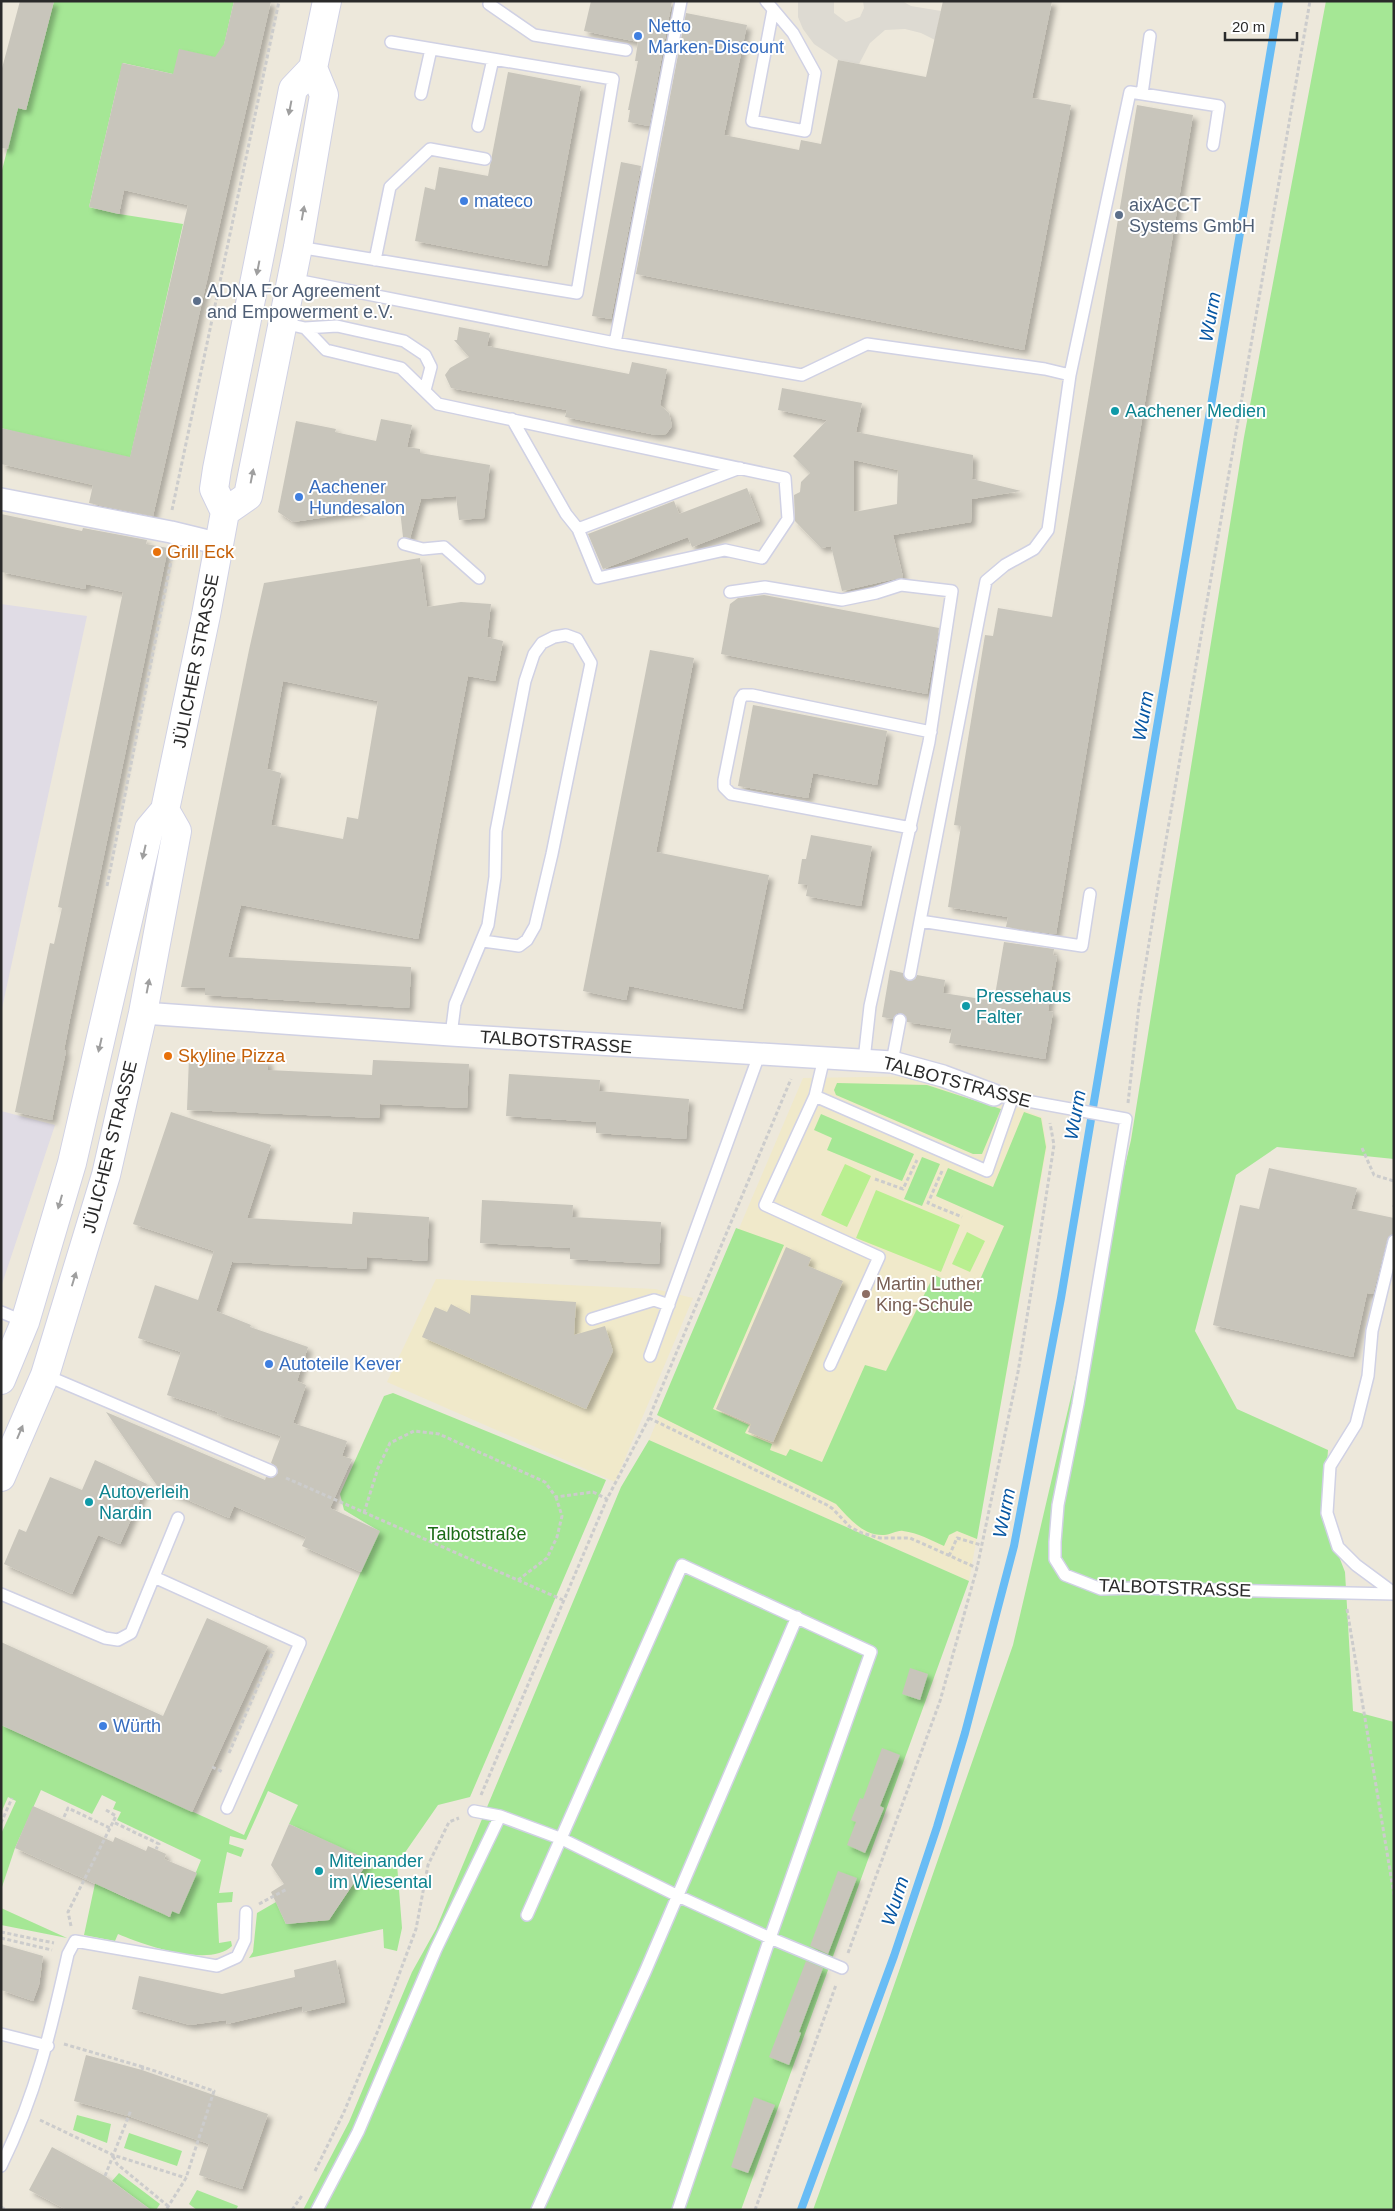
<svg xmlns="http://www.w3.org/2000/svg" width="1395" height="2211" font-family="Arial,sans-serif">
	<defs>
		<filter id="shadow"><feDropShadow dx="4.5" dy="4.5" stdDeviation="2.5" flood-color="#0004"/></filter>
	</defs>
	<rect width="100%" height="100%" fill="#ede8db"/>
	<path fill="#e0dce5" d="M 1,604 L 87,616 L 1,1013 Z
		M 1,1111 L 55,1125 L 1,1287 Z"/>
	<path fill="#f0e9ca" d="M 929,1076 L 1042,1117 L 1047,1147 L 969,1581 L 649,1440 L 803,1078 Z
		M 436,1279 L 655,1289 L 693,1298 L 615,1482 L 387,1382 Z"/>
	<path fill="#a5e795" d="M 54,1 L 234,1 L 221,58 L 173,74 L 123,63 L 118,82 L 89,207 L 119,214 L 183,224 L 129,463 L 1,428 L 1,174 L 18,108 L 26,110 Z
		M 1326,1 L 1394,1 L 1394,1159 L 1277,1147 L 1236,1175 L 1195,1331 L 1237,1409 L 1328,1450 L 1323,1515 L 1345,1572 L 1353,1711 L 1394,1722 L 1394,2210 L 813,2210 L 884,2014 L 1013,1645 L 1131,1140 L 1244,437 Z
		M 837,1083 L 927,1085 L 1001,1109 L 982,1154 L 973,1154 L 836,1095 L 834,1090 Z
		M 1024,1112 L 1041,1118 L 1046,1147 L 977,1539 L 957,1531 L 949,1535 L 944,1546 C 931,1540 918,1533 903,1531 C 897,1530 891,1535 884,1535 C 863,1536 849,1518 836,1504 L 657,1415 L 736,1228 L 784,1245 L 713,1409 L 749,1425 L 745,1433 L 772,1444 L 770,1450 L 786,1456 L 790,1449 L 822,1462 L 865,1365 L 886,1371 L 934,1275 L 974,1293 L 1004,1226 L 936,1196 L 948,1168 L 993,1187 Z
		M 821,1114 L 914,1154 L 902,1181 L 827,1150 L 832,1138 L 814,1130 Z
		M 922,1157 L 940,1164 L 922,1206 L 904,1199 Z
		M 393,1393 L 606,1480 L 470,1797 L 438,1805 L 397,1864 L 402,1928 L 397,1951 L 384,1948 L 383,1929 L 249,1958 L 253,1952 L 257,1913 L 276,1902 L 286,1924 L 329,1920 L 369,1861 L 289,1824 L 298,1805 L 268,1791 L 246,1840 L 230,1836 L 229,1844 L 244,1849 L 241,1857 L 227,1852 L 219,1893 L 233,1892 L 232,1902 L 217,1903 L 219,1943 L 231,1941 L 232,1946 C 210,1968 143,1945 118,1934 L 115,1941 L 84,1935 L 96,1879 L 99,1885 L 130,1900 L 134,1893 L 169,1917 L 172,1911 L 179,1913 L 201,1860 L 117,1820 L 121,1812 L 113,1809 L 116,1802 L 102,1795 L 92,1814 L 41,1790 L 15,1848 L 1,1890 L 1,1834 L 16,1801 L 8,1797 L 1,1813 L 1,1725 L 244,1835 L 379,1531 L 344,1510 L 340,1494 L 384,1396 Z
		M 649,1440 L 969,1581 L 741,2210 L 303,2210 L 349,2122 L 412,1972 L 436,1929 L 621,1487 Z
		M 1,1908 L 67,1938 L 1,1925 Z
		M 77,2115 L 111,2124 L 107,2143 L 73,2130 Z
		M 129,2133 L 182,2151 L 177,2166 L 124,2148 Z
		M 119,2173 L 160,2204 L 156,2210 L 151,2210 L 112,2181 Z
		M 197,2190 L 238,2206 L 236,2210 L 197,2210 L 189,2204 Z"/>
	<path fill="#b9ef90" d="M 845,1164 L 871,1176 L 847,1227 L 821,1215 Z
		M 876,1190 L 960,1225 L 941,1272 L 856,1238 Z
		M 967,1232 L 985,1241 L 970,1272 L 952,1264 Z"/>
	<path fill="#dddad2" d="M 798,1 L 834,1 L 834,13 L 846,22 L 860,17 L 864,8 L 863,1 L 902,1 L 911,6 L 941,11 L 935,40 L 921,33 L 905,29 L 885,30 L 870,43 L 859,64 L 838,60 L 814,44 L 803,29 L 798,17 Z"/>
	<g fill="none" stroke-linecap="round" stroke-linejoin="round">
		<path stroke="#68bcf5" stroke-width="8" d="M 801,2210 L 894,1956 L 937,1827 L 965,1733 L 1014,1546 L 1061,1298 L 1279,1"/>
	</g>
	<path fill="#c8c5bb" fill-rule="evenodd" filter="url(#shadow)" d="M 20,1 L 54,1 L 26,110 L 18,108 L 8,149 L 1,148 L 1,72 Z
		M 234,1 L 271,1 L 153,516 L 89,503 L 93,485 L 1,464 L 1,428 L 130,457 L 188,205 L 124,190 L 119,214 L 89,207 L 118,82 L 122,63 L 173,74 L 179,49 L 215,57 L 224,44 Z
		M 591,1 L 672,1 L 649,126 L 628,122 L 630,110 L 628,110 L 638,61 L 635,61 L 638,42 L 584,31 Z
		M 943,1 L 1052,1 L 1032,98 L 1071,105 L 1024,350 L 636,274 L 686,13 L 747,25 L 724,135 L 799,150 L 801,140 L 821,144 L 838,60 L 926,77 Z
		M 508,72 L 581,86 L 547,266 L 415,241 L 425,187 L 435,190 L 439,167 L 488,176 Z
		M 1137,105 L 1193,115 L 1056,934 L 1006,927 L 1008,917 L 948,907 L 961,826 L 954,825 L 985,635 L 993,636 L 998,608 L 1052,617 Z
		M 621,162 L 641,166 L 611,319 L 592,316 Z
		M 459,327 L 490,333 L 487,346 L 629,374 L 632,362 L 667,369 L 660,405 L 669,413 L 672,426 L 666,434 L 656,435 L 565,417 L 567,410 L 451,388 L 445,375 L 450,368 L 469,357 L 454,340 L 457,340 Z
		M 782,388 L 862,403 L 856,432 L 973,455 L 972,479 L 1021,491 L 972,499 L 971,522 L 893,535 L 903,577 L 842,591 L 831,546 L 821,548 L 795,521 L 794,495 L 800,492 L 801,482 L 810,473 L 793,456 L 827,420 L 778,410 ZM 854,460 L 898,470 L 897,504 L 854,512 Z
		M 381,419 L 412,425 L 407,447 L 420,449 L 420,453 L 490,465 L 484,518 L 459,520 L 456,496 L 421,499 L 410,538 L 403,537 L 399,501 L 358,504 L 360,512 L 293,522 L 278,512 L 296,421 L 336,429 L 335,432 L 376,441 Z
		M 747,488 L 760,521 L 692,547 L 688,537 L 603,569 L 588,534 L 674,501 L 679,514 Z
		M 1,514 L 82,531 L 83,528 L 147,540 L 146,544 L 168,548 L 70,1019 L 64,1050 L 66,1051 L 52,1120 L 15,1112 L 50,943 L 54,944 L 62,908 L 58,907 L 123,592 L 86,584 L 85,589 L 1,572 Z
		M 420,558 L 427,607 L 461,602 L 491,604 L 487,637 L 503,641 L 495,681 L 468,676 L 418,939 L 241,905 L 228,957 L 411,967 L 409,1008 L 205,995 L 205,988 L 181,987 L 249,650 L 264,583 ZM 283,681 L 378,701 L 358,819 L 347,817 L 343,839 L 271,825 L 281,773 L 267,769 Z
		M 764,595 L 939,628 L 927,694 L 721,654 L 730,604 L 738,598 Z
		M 650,650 L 694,658 L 656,852 L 769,875 L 742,1009 L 629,986 L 626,1000 L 583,991 Z
		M 753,705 L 887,731 L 877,785 L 813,773 L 808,798 L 738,786 Z
		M 811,835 L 872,846 L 861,906 L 806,896 L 808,885 L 798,884 L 802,859 L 806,859 Z
		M 1004,942 L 1054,949 L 1053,955 L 1057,956 L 1048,1011 L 1053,1012 L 1045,1059 L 949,1043 L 952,1029 L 907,1022 L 907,1017 L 902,1013 L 897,1013 L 893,1019 L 882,1017 L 890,970 L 903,973 L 905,979 L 909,981 L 915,979 L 917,975 L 945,980 L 943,993 L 994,1001 Z
		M 189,1057 L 268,1060 L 268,1070 L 372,1075 L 373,1060 L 469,1064 L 467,1108 L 380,1104 L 379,1118 L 187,1110 Z
		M 509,1074 L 600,1080 L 599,1091 L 689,1099 L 686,1139 L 596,1133 L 596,1122 L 506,1116 Z
		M 171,1112 L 271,1145 L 247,1218 L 352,1224 L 353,1212 L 429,1217 L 427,1261 L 367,1257 L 366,1269 L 232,1262 L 216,1311 L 251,1325 L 250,1327 L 308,1347 L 297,1381 L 306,1385 L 293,1423 L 347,1441 L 342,1456 L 352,1459 L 330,1508 L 380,1531 L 361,1572 L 302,1546 L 306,1537 L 234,1506 L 229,1518 L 158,1487 L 106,1412 L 265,1480 L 266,1477 L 272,1478 L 278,1473 L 277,1467 L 271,1463 L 281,1436 L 217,1414 L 218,1412 L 167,1395 L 181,1352 L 138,1338 L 155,1285 L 198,1300 L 214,1251 L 133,1224 Z
		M 1269,1168 L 1357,1188 L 1351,1209 L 1394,1218 L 1394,1234 L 1387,1239 L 1373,1294 L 1367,1293 L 1353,1357 L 1213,1325 L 1240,1205 L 1259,1209 Z
		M 482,1200 L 573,1205 L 572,1217 L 661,1222 L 659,1264 L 570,1259 L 570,1248 L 480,1243 Z
		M 786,1247 L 811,1258 L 808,1266 L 843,1281 L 773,1442 L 748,1432 L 751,1424 L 716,1409 Z
		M 471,1295 L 576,1302 L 574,1335 L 605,1326 L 613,1351 L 586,1409 L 422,1337 L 435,1307 L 447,1312 L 451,1304 L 470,1314 Z
		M 95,1460 L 147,1484 L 120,1544 L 98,1535 L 72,1594 L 4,1564 L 19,1529 L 26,1532 L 50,1477 L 82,1490 Z
		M 207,1618 L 268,1646 L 192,1812 L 1,1725 L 1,1642 L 163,1716 Z
		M 910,1668 L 928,1674 L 920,1700 L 902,1694 Z
		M 882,1748 L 900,1755 L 880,1806 L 884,1808 L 865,1853 L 847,1845 L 856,1822 L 851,1820 L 860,1798 L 863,1799 Z
		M 33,1806 L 113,1842 L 115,1837 L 146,1851 L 148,1846 L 166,1854 L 164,1859 L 197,1873 L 179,1914 L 172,1911 L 170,1917 L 15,1848 Z
		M 289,1824 L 369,1860 L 329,1920 L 286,1924 L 271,1892 L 284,1884 L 271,1865 Z
		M 838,1871 L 857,1878 L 828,1954 L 810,1946 Z
		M 1,1944 L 43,1956 L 39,1985 L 33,2001 L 1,1990 Z
		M 336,1960 L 345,2002 L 303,2012 L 302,2006 L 227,2024 L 226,2020 L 190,2025 L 132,2009 L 139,1976 L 222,1994 L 295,1977 L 294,1970 Z
		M 806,1961 L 823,1968 L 799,2032 L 801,2033 L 789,2065 L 769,2057 Z
		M 86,2055 L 142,2070 L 268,2114 L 242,2189 L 199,2175 L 209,2144 L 128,2116 L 74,2101 Z
		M 754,2097 L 775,2105 L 748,2173 L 731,2167 Z
		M 52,2147 L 105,2176 L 151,2210 L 67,2210 L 29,2190 Z"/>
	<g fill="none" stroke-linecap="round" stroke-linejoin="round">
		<g stroke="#d0d1e4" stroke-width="14">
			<path id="lane" d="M 490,1 L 489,4 L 534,35 L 626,50
				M 766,1 L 793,33 L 815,73 L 805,131 L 752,121 L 773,10
				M 421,94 L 431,49
				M 1142,94 L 1150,36
				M 478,126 L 493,59
				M 298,247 L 577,293 L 613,79 L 391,42
				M 375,260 L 390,187 L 430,149 L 485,159
				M 291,279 L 615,343 L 802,375 L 867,344 L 1045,369 L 1070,375
				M 283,323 L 305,328 L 326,350 L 401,368 L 438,404 L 785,478 L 788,519 L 762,558 L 725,550 L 598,578 L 578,529 L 566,514 L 512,419
				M 305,328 L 337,326 L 404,341 L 425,355 L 431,367 L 425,390
				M 615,343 L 681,1
				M 578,529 L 740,468
				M 404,544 L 423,549 L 444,547 L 479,578
				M 730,592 L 765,587 L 842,600 L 876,593 L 901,585 L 952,591 L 929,742 L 870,1006 L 864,1060
				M 911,828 L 731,794 L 724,787 L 724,780 L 740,700 L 743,695 L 752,695 L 931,732
				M 1090,894 L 1082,946 L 920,921 L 986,581 L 1005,565 L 1034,549 L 1048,530 L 1070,375 L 1130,92 L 1219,106 L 1213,145
				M 910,974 L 920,921
				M 451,1035 L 455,1004 L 488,925 L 495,877 L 496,831 L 525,681 L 534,654 L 542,643 L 554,637 L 566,635 L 577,639 L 591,663 L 552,854 L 535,926 L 527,940 L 519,946 L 483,941
				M 824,1058 L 815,1096 L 765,1205 L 879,1257 L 830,1365
				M 892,1062 L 900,1020
				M 994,1095 L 1126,1119 L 1078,1404 L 1058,1505 L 1055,1542 L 1055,1559 L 1065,1575 L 1101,1589 L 1135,1588 L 1394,1594
				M 815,1096 L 987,1171 L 1012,1099
				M 1394,1241 L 1372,1331 L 1368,1376 L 1356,1424 L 1330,1466 L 1327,1513 L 1338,1547 L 1356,1565 L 1394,1593
				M 1,1312 L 25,1322
				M 592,1319 L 654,1300 L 669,1305
				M 650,1356 L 759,1055
				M 45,1375 L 271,1471
				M 154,1577 L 300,1643 L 227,1808
				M 1,1594 L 105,1638 L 118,1640 L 131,1633 L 178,1518
				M 474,1811 L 500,1816 L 562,1839 L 678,1896 L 770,1938 L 842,1968
				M 527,1915 L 682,1565 L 871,1652 L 770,1938 L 678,2210
				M 1,2034 L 48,2046
				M 1,2166 C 36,2095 51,2030 68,1954 L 75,1941 L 217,1966 L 237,1957 L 245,1940 L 246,1912
				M 317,2210 L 358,2132 L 436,1949 L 500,1816
				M 537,2210 L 645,1972 L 797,1617"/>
		</g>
		<g stroke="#d0d1e4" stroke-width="24">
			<path id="street" d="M 1,499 L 171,532 L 220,544
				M 143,1013 L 451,1035 L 892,1062 L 943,1076 L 994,1095"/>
		</g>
		<g stroke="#d0d1e4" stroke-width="30">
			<path id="secondary" d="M 225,512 L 248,496 L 298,247 L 324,95 L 313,68
				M 1,1380 L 25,1322 L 72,1163 L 149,829 L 165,810 L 206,615 L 225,512 L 214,489 L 217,469 L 293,89 L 313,68 L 327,1
				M 1,1477 L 45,1375 L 106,1175 L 143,1013 L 177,831 L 165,810"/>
		</g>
		<path stroke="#ccc" stroke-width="3" stroke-dasharray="4 2.5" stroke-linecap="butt" d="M 172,510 L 279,1
			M 107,886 L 172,556
			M 1128,1103 L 1139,1005 L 1159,881 L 1310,1
			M 1362,1148 L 1374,1175 L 1394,1181
			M 942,1171 L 928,1203 L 962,1217
			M 875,1179 L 903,1189 L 917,1160
			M 1393,1205 L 1394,1206
			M 649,1418 L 827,1505 L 833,1509 L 850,1527 L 862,1533 L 880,1538 L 910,1538 L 977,1568
			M 286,1478 L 563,1600
			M 364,1513 L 378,1468 L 390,1443 L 414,1431 L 439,1434 L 545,1482 L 556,1497 L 593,1492 L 607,1499
			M 949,1556 L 957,1538 L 981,1545
			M 518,1580 L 547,1558 L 557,1537 L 562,1516 L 556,1497
			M 1347,1609 L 1394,1895
			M 229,1753 L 273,1651
			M 212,1767 L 223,1772
			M 481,1795 L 607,1499 L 649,1418 L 791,1079
			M 106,1810 L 116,1816 L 113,1822
			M 64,1817 L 68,1808 L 110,1828
			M 1,1823 L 12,1798
			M 259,1904 L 287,1889
			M 71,1926 L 68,1912 L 113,1822 L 159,1844 L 156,1849
			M 1,1932 L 54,1943
			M 1,1938 L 52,1950
			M 848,1953 L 940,1701 L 977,1568 L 1018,1372 L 1035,1268 L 1054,1145 L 1050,1123
			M 64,2044 L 143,2067
			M 142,2070 L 143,2067 L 214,2091 L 186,2178 L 166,2210
			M 40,2120 L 113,2155 L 186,2178
			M 113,2156 L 117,2164 L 168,2206
			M 315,2171 L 344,2112 L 379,2028 L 416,1929 L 428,1865 L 449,1822 L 459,1818
			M 105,2176 L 131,2110
			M 1,2207 L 6,2210
			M 292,2210 L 303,2194
			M 755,2210 L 836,1985"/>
		<use href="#lane" stroke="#fff" stroke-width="11"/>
		<use href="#street" stroke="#fff" stroke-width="21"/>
		<use href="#secondary" stroke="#fff" stroke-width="28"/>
	</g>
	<defs><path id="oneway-solid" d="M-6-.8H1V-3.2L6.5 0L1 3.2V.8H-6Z" transform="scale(1.25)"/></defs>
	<g fill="#9f9f9f">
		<use href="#oneway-solid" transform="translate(290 108) rotate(101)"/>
		<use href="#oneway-solid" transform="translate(303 213) rotate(-80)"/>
		<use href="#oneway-solid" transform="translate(258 268) rotate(101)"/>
		<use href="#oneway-solid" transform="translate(252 476) rotate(-79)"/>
		<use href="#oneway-solid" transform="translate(144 852) rotate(103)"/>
		<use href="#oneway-solid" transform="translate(148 986) rotate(-79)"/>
		<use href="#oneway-solid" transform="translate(100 1045) rotate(103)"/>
		<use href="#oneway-solid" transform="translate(60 1202) rotate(106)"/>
		<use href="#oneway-solid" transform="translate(74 1279) rotate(-73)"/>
		<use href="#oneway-solid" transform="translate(20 1432) rotate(-67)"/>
	</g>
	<g fill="#3f7fe0" stroke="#fff" stroke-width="2">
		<circle cx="638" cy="36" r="5"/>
		<circle cx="464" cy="201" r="5"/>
		<circle cx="299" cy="497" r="5"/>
		<circle cx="269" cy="1364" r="5"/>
		<circle cx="103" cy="1726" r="5"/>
	</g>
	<g fill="#5c6f8a" stroke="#fff" stroke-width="2">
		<circle cx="1119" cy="215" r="5"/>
		<circle cx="197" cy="301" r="5"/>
	</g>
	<g fill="#0f9aa8" stroke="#fff" stroke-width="2">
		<circle cx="1115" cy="411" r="5"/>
		<circle cx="966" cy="1006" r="5"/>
		<circle cx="89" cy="1502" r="5"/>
		<circle cx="319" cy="1871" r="5"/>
	</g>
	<g fill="#e8710a" stroke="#fff" stroke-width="2">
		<circle cx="157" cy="552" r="5"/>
		<circle cx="168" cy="1056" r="5"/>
	</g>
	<circle fill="#8d6e63" stroke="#fff" stroke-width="2" cx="866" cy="1294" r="5"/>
	<g text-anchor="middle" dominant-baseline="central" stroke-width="4" stroke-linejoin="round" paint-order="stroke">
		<g font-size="18" fill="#366cbe" stroke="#fff" text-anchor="start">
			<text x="648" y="26">Netto<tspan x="648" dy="21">Marken-Discount</tspan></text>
			<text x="474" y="201">mateco</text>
			<text x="309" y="487">Aachener<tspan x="309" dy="21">Hundesalon</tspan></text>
			<text x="279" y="1364">Autoteile Kever</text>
			<text x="113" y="1726">Würth</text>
		</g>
		<g font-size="18" fill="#4e5e75" stroke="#fff" text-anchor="start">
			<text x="1129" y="205">aixACCT<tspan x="1129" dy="21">Systems GmbH</tspan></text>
			<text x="207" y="291">ADNA For Agreement<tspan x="207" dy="21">and Empowerment e.V.</tspan></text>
		</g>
		<g font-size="18" fill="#0d838f" stroke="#fff" text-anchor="start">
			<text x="1125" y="411">Aachener Medien</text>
			<text x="976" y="996">Pressehaus<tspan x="976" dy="21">Falter</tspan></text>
			<text x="99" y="1492">Autoverleih<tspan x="99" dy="21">Nardin</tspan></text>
			<text x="329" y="1861">Miteinander<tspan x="329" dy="21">im Wiesental</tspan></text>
		</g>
		<g font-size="18" fill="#c56008" stroke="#fff" text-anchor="start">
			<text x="167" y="552">Grill Eck</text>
			<text x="178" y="1056">Skyline Pizza</text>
		</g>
		<g font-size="18" fill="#2a2a2a" stroke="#fff">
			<text transform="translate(196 661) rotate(-79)">JÜLICHER STRASSE</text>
			<text transform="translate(556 1042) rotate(4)">TALBOTSTRASSE</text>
			<text transform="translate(957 1082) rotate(15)">TALBOTSTRASSE</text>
			<text transform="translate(110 1147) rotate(-76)">JÜLICHER STRASSE</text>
			<text transform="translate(1175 1588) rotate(2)">TALBOTSTRASSE</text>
		</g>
		<g font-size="18" fill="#785e54" stroke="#fff" text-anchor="start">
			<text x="876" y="1284">Martin Luther<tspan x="876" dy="21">King-Schule</tspan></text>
		</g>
		<g font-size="18" fill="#1c6b16" stroke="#fff">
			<text x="477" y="1534">Talbotstraße</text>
		</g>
		<g font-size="19" font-style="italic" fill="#0656a2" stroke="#fff">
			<text transform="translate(1210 317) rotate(-80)">Wurm</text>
			<text transform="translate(1143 716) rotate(-80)">Wurm</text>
			<text transform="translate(1075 1115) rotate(-80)">Wurm</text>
			<text transform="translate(1004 1513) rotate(-79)">Wurm</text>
			<text transform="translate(895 1901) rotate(-72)">Wurm</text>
		</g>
	</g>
	<rect width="1395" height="2211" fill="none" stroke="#2a2a2a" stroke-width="5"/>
	<path d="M1225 32v8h72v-8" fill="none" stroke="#2a2a2a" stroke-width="2.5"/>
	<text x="1232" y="32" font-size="15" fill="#2a2a2a" stroke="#ffffff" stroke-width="4" paint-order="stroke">20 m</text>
</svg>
